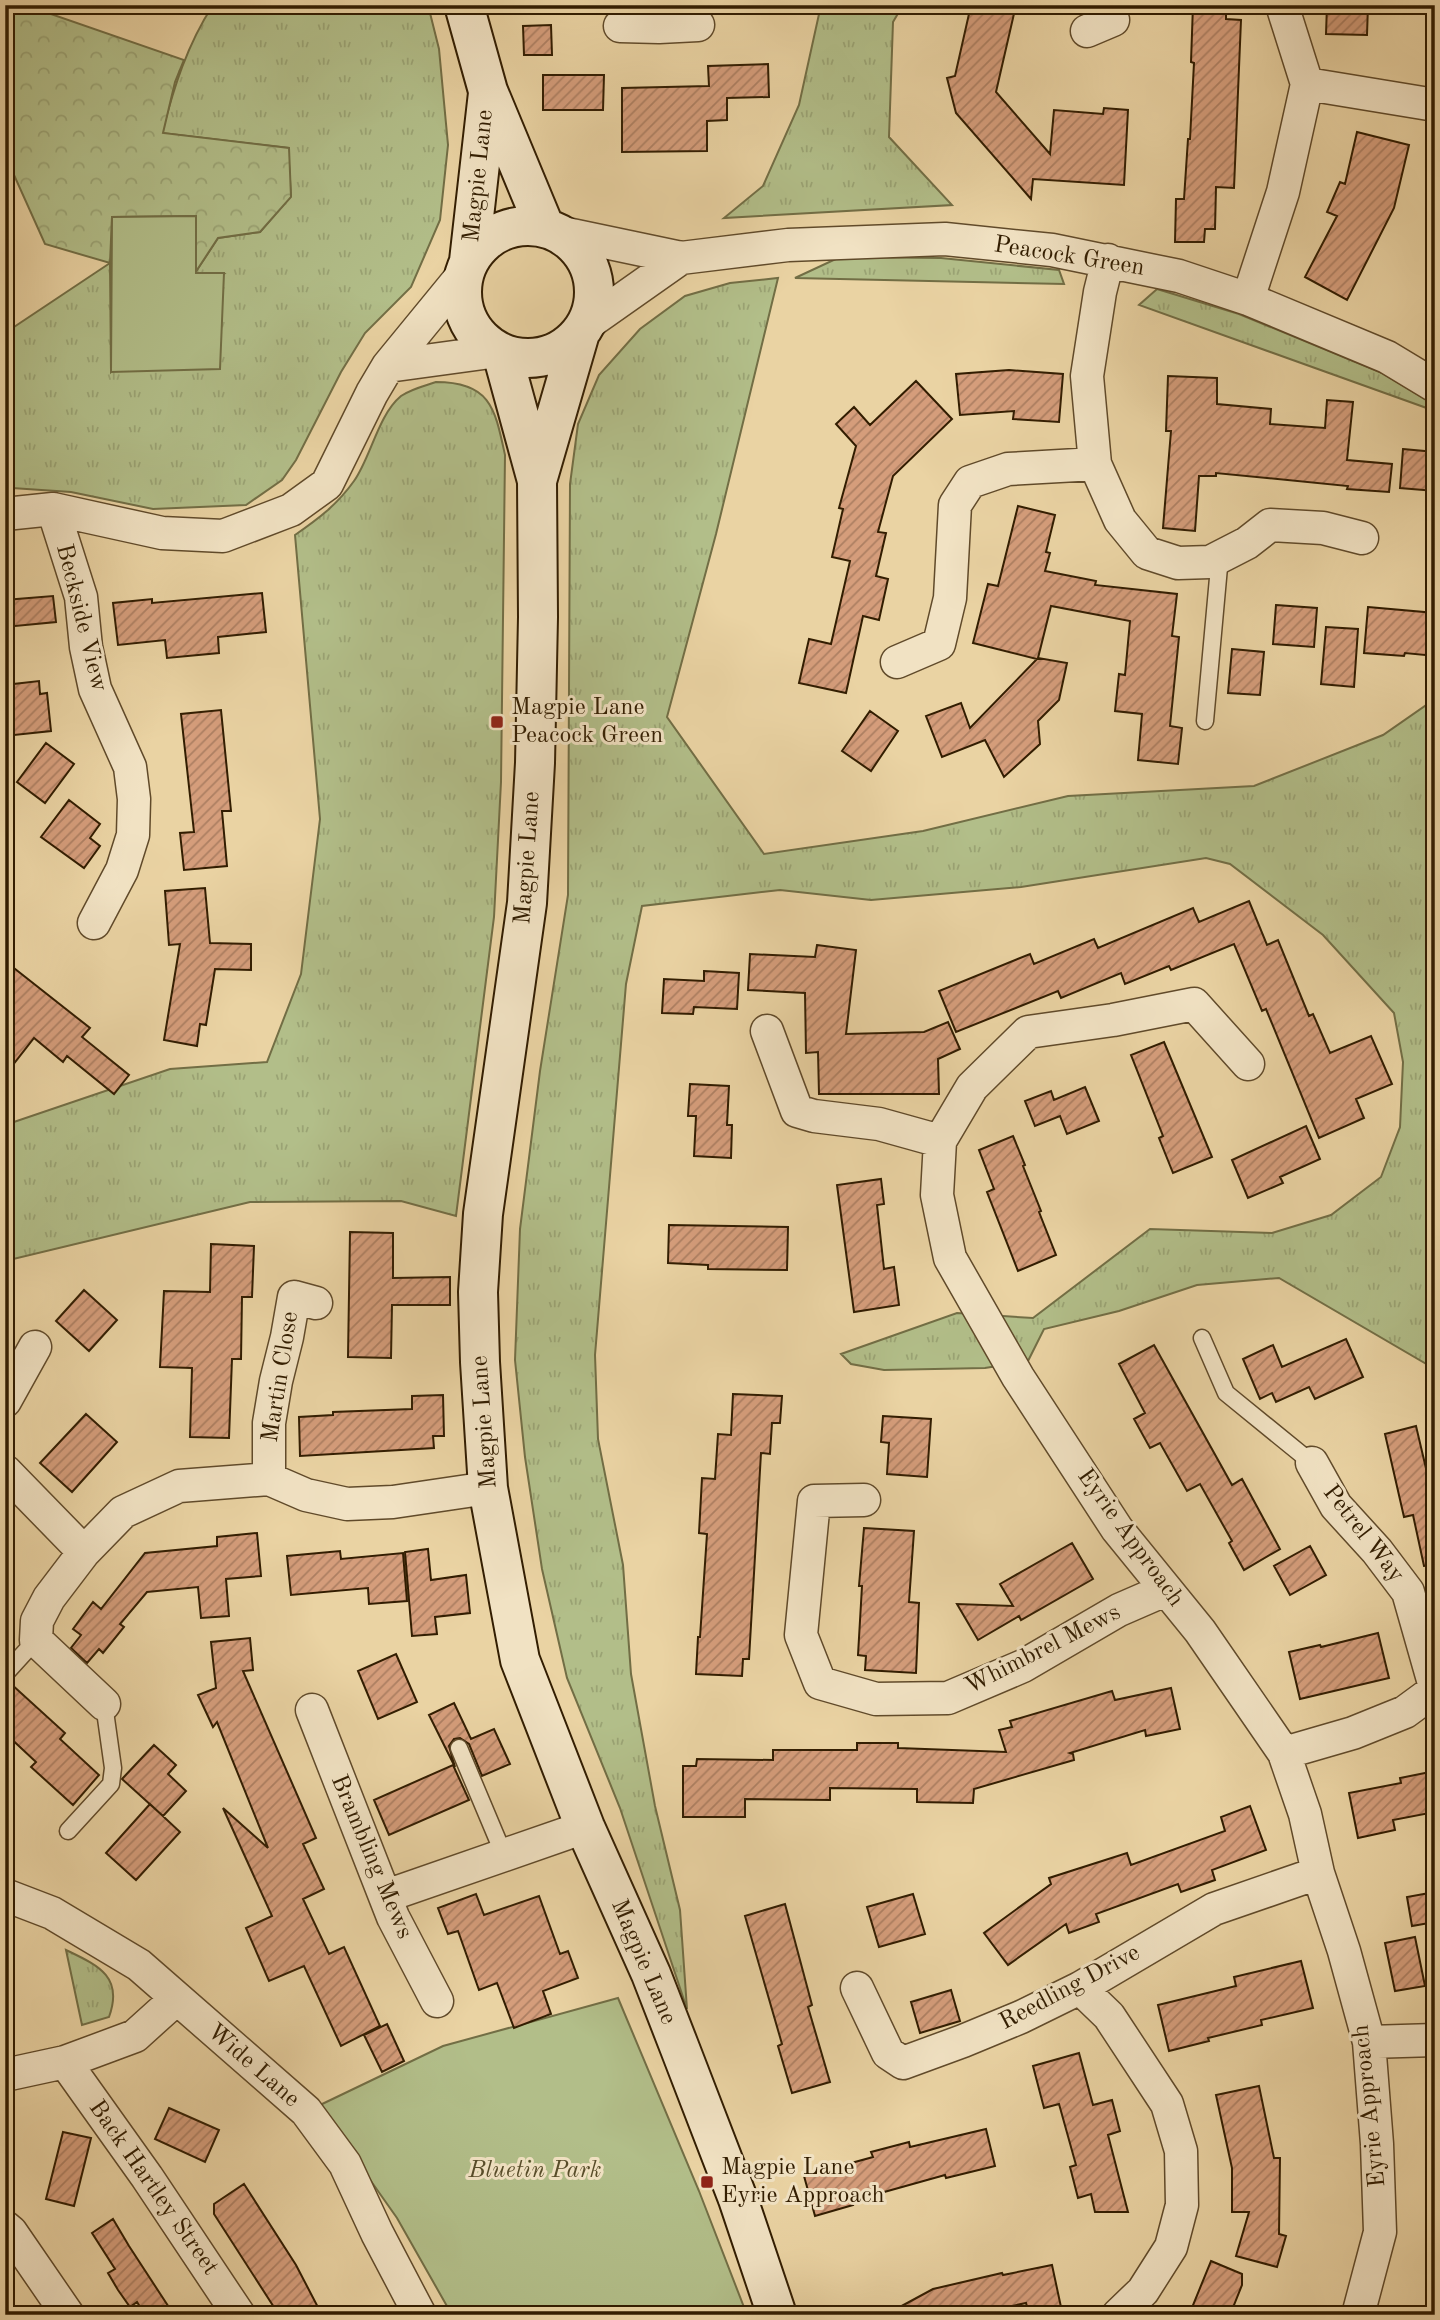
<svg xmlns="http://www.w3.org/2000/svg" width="1440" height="2320" font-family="'Old Standard TT',serif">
	<defs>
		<pattern id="grass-tufts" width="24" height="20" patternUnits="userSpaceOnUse" patternTransform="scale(1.75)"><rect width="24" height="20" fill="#b2be89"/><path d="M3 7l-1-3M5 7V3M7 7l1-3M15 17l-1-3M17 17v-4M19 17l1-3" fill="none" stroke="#9aa374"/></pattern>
		<pattern id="forest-crowns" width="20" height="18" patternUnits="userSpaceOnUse" patternTransform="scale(1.75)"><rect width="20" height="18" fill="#b2be89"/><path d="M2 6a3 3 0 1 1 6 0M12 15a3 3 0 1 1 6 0" fill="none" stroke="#9aa374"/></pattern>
		<pattern id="building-hatch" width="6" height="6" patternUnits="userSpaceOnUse" patternTransform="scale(1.75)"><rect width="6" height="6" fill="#d59d7b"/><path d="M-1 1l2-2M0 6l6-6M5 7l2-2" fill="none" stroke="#ad7f62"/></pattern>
	</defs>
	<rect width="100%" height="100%" fill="#ead3a3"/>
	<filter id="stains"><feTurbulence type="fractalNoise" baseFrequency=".00286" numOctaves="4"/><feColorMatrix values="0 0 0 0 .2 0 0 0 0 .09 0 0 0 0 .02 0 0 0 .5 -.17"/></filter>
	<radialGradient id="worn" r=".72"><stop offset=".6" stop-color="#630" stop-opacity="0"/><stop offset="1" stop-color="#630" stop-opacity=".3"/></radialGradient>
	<path fill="url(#grass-tufts)" stroke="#726e45" stroke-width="2" d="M 213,5 L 428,5 L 439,49 L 448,145 L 440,220 L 411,287 L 365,333 L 341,372 L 296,460 L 282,480 L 246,505 L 153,509 L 71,492 L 12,488 L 5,489 L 5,333 L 110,263 L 111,372 L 224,274 L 195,273 L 218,238 L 260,232 L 291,196 L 288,148 L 162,133 C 174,87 187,45 213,5 Z
		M 821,5 L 903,5 L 893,22 L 889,137 L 952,205 L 724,218 L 763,186 L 799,105 Z
		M 840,257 L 941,258 L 1059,270 L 1064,284 L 795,278 Z
		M 778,278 L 716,534 L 667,717 L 764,854 L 923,831 L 1068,796 L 1254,786 L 1383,735 L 1435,699 L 1435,1369 L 1279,1278 L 1197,1285 L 1119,1311 L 1044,1329 L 1028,1361 L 985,1368 L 884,1370 L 851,1364 L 841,1354 L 957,1313 L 1033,1318 L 1150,1229 L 1272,1233 L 1331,1215 L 1381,1177 L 1400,1127 L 1403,1062 L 1394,1013 L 1323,935 L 1230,864 L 1206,858 L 1021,887 L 871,900 L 780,890 L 642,906 L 626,984 L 595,1355 L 598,1439 L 623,1565 L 631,1674 L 655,1806 L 680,1910 L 687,2009 L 620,1808 L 567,1678 L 542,1569 L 525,1457 L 515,1360 L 520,1229 L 540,1071 L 568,895 L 570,484 L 578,424 L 599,375 L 640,329 L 685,296 L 730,283 Z
		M 1157,289 L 1239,314 L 1382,373 L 1435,405 L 1435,411 L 1139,305 Z
		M 436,382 C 491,382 495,409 505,455 L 501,782 L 494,917 L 456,1216 L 401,1201 L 250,1202 L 5,1261 L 5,1125 L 170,1069 L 267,1062 L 301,974 L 320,819 L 295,535 C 318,519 337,505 354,481 C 371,457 378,415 401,396 C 411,389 424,386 436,382 Z
		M 66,1950 C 97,1965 124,1976 109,2017 L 82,2025 Z"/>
	<path fill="url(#forest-crowns)" stroke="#726e45" stroke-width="2" d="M 5,5 L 25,5 L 184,60 L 175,82 L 163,133 L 289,148 L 291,197 L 260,232 L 218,238 L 195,273 L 195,216 L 112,217 L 110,263 L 45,244 L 5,155 Z"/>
	<path fill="#b2be89" stroke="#726e45" stroke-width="2" d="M 196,216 L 196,273 L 224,273 L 220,369 L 111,372 L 112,217 Z
		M 618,1998 L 699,2191 L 747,2315 L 452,2315 L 397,2218 L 318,2106 L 443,2046 Z"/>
	<path fill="url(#building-hatch)" stroke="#321d01" stroke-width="2" d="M 971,5 L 1016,5 L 996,92 L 1050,154 L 1054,110 L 1103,114 L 1104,108 L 1128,110 L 1124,185 L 1033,179 L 1031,199 L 956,113 L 947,78 L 955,76 Z
		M 1193,5 L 1226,5 L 1226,19 L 1241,20 L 1234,188 L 1216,187 L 1215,229 L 1205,229 L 1204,242 L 1175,242 L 1176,199 L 1184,199 L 1188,139 L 1190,139 L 1194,63 L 1191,62 Z
		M 1327,5 L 1368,5 L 1367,35 L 1326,34 Z
		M 551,25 L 552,55 L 524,55 L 523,26 Z
		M 768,64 L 769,97 L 727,98 L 727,120 L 707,121 L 707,151 L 622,152 L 622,88 L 709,86 L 708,66 Z
		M 543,75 L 604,75 L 603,110 L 543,110 Z
		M 1357,132 L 1409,145 L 1394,208 L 1347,300 L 1305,277 L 1337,216 L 1327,212 L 1340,182 L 1345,184 Z
		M 1009,370 L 1063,374 L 1059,422 L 1013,419 L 1014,411 L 960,415 L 956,374 Z
		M 1168,376 L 1217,378 L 1217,404 L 1271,409 L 1270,424 L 1325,428 L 1327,400 L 1353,402 L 1347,460 L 1392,464 L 1389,492 L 1347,489 L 1348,486 L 1216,473 L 1216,476 L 1199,476 L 1195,531 L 1163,528 L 1171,431 L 1166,431 Z
		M 916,381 L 952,419 L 893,476 L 878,532 L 886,533 L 876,576 L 888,579 L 879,620 L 863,616 L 846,693 L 799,683 L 809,639 L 831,644 L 850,561 L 832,557 L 843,509 L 839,508 L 856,446 L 836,424 L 854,407 L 870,425 Z
		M 1403,449 L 1435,452 L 1435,491 L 1400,488 Z
		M 1018,506 L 1055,515 L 1046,552 L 1050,553 L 1045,571 L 1096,581 L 1095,585 L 1177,594 L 1172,636 L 1179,637 L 1170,726 L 1182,728 L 1178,764 L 1138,760 L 1142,714 L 1115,711 L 1119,674 L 1125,675 L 1130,621 L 1051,606 L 1038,658 L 1067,663 L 1059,700 L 1038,721 L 1040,744 L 1004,777 L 985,740 L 942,757 L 926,716 L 961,703 L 970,728 L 1037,659 L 973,643 L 988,584 L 998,586 Z
		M 262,593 L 266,632 L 218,637 L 219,653 L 167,658 L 165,640 L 118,645 L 113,603 L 152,599 L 152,603 Z
		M 53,596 L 56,622 L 5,627 L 5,600 Z
		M 1276,605 L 1317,608 L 1314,647 L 1273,644 Z
		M 1368,607 L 1435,613 L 1435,656 L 1405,653 L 1404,656 L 1364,653 Z
		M 1326,627 L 1358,629 L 1354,687 L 1321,684 Z
		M 1232,649 L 1264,652 L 1260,695 L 1228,693 Z
		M 39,681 L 40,694 L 47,693 L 51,731 L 5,736 L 5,685 Z
		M 221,710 L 231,811 L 222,811 L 227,866 L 184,870 L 180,833 L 194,832 L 181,714 Z
		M 870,711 L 898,731 L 871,771 L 842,751 Z
		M 46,743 L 74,764 L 45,803 L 17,782 Z
		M 69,800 L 100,824 L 90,838 L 100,846 L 84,868 L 41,837 Z
		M 205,888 L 210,943 L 251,944 L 251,970 L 215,969 L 206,1025 L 200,1024 L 197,1046 L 164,1040 L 180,944 L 169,945 L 165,891 Z
		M 1249,901 L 1267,945 L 1278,940 L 1309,1016 L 1313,1014 L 1330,1053 L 1371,1036 L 1392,1084 L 1356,1099 L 1364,1118 L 1319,1138 L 1266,1009 L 1262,1011 L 1234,944 L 1171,970 L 1169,966 L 1125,984 L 1121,973 L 1061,998 L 1058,991 L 956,1032 L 939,991 L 1030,954 L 1034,964 L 1094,939 L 1098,948 L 1193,908 L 1199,922 Z
		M 817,945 L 856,950 L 846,1034 L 924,1032 L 948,1022 L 960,1049 L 938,1059 L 939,1094 L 819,1094 L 818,1052 L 806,1053 L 805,993 L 748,990 L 750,954 L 815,957 Z
		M 5,961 L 90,1028 L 82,1037 L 129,1075 L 114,1094 L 67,1056 L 63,1062 L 34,1038 L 5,1075 Z
		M 704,971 L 739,973 L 737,1009 L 694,1007 L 693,1014 L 662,1013 L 664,979 L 704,981 Z
		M 1164,1042 L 1212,1157 L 1173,1173 L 1159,1138 L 1163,1136 L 1131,1055 Z
		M 690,1084 L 729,1086 L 727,1125 L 732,1125 L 731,1158 L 694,1156 L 696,1116 L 688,1116 Z
		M 1085,1087 L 1099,1121 L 1067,1134 L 1060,1116 L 1035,1126 L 1025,1101 L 1051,1091 L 1054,1100 Z
		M 1306,1126 L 1320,1159 L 1280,1177 L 1283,1183 L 1248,1198 L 1232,1160 Z
		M 1013,1136 L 1025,1165 L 1023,1166 L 1041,1211 L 1039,1212 L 1056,1255 L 1018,1271 L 987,1192 L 994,1189 L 979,1150 Z
		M 881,1179 L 884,1204 L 877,1205 L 884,1269 L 894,1267 L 899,1305 L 854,1312 L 837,1185 Z
		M 669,1225 L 788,1227 L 787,1270 L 708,1269 L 708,1265 L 668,1263 Z
		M 350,1232 L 393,1233 L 393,1278 L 450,1277 L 450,1305 L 392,1305 L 391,1358 L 348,1357 Z
		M 211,1244 L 254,1246 L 252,1297 L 242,1297 L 241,1359 L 232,1359 L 229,1438 L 190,1437 L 192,1368 L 160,1367 L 164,1291 L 210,1292 Z
		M 84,1290 L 117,1320 L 89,1351 L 56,1321 Z
		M 1346,1339 L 1363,1377 L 1315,1399 L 1309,1387 L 1276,1402 L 1272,1393 L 1260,1399 L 1243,1359 L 1273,1345 L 1282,1367 Z
		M 1154,1345 L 1232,1485 L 1242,1479 L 1280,1549 L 1244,1570 L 1229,1543 L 1232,1541 L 1200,1484 L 1187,1491 L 1160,1443 L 1150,1448 L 1134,1419 L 1145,1413 L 1119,1364 Z
		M 733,1394 L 782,1396 L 780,1423 L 772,1423 L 770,1454 L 761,1453 L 749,1659 L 743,1659 L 742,1676 L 696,1674 L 698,1637 L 700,1637 L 707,1534 L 699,1533 L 702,1478 L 715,1479 L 718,1434 L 731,1435 Z
		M 443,1395 L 444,1436 L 433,1436 L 434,1448 L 300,1456 L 299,1417 L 333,1415 L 333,1412 L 412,1409 L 412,1396 Z
		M 86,1414 L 117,1442 L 72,1492 L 40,1463 Z
		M 883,1416 L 931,1419 L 927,1477 L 887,1474 L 889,1443 L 881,1442 Z
		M 1416,1426 L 1428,1477 L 1435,1476 L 1435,1565 L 1424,1566 L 1413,1515 L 1404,1517 L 1385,1434 Z
		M 864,1528 L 914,1531 L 909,1602 L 919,1603 L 916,1673 L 865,1670 L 866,1656 L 858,1655 L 862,1586 L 859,1586 Z
		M 257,1533 L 261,1576 L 226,1579 L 229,1616 L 201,1618 L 198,1587 L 147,1592 L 120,1624 L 124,1627 L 103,1653 L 99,1649 L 87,1663 L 71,1648 L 81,1635 L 73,1629 L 93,1602 L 101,1609 L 145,1553 L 217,1546 L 217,1537 Z
		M 1072,1543 L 1093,1579 L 1021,1620 L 1019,1616 L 978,1640 L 957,1604 L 1013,1606 L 1000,1584 Z
		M 1310,1546 L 1326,1575 L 1290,1595 L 1274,1566 Z
		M 428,1549 L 431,1580 L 466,1575 L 470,1613 L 435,1617 L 437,1634 L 412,1636 L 405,1552 Z
		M 340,1551 L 341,1559 L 403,1553 L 407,1601 L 369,1604 L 368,1588 L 291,1595 L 287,1556 Z
		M 1378,1633 L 1389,1678 L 1300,1699 L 1289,1652 L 1320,1645 L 1321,1647 Z
		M 250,1638 L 253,1670 L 243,1671 L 316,1838 L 303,1844 L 324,1889 L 303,1899 L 329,1954 L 344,1947 L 380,2026 L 341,2046 L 304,1966 L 269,1981 L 246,1928 L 272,1916 L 223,1808 L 268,1848 L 217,1722 L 213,1727 L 198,1695 L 216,1688 L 211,1642 Z
		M 396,1654 L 417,1702 L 378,1719 L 358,1671 Z
		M 10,1683 L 65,1733 L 60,1739 L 99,1775 L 73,1805 L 31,1767 L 36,1762 L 5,1733 L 5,1684 Z
		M 1171,1688 L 1180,1729 L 1146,1736 L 1145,1730 L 1070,1753 L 1073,1754 L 1074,1760 L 974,1789 L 973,1803 L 917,1802 L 917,1789 L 830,1788 L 830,1800 L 745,1799 L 745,1817 L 683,1817 L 683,1766 L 696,1766 L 697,1759 L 773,1760 L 773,1750 L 857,1750 L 857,1743 L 898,1743 L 898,1748 L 1006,1752 L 999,1730 L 1012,1727 L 1010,1721 L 1112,1691 L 1115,1700 Z
		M 454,1703 L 471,1739 L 494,1729 L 510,1764 L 482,1776 L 469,1744 L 460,1738 L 454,1739 L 449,1746 L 455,1767 L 429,1715 Z
		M 154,1745 L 176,1765 L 168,1774 L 186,1791 L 163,1816 L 122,1779 Z
		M 453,1765 L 469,1800 L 389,1835 L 374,1800 Z
		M 1435,1771 L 1435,1812 L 1393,1820 L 1395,1830 L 1358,1838 L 1349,1793 L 1401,1783 L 1400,1778 Z
		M 150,1804 L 180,1832 L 136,1880 L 106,1853 Z
		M 1250,1806 L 1266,1850 L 1212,1870 L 1215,1880 L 1181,1892 L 1178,1884 L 1096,1914 L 1099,1922 L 1069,1933 L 1066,1924 L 1008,1965 L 984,1933 L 1051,1884 L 1049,1878 L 1127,1853 L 1131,1865 L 1225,1831 L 1221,1817 Z
		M 1435,1892 L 1435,1922 L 1412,1926 L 1407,1897 Z
		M 476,1894 L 484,1915 L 539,1896 L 560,1954 L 568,1951 L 578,1978 L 543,1991 L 551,2014 L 514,2028 L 497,1983 L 479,1990 L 458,1931 L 448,1934 L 438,1908 Z
		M 913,1894 L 925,1934 L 879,1947 L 867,1907 Z
		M 785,1904 L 812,2005 L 808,2007 L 830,2082 L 792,2093 L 778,2046 L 782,2044 L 745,1916 Z
		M 1415,1937 L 1425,1986 L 1395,1991 L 1385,1943 Z
		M 1301,1961 L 1313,2008 L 1261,2020 L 1262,2025 L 1208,2038 L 1209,2041 L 1169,2051 L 1158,2005 L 1236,1986 L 1234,1977 Z
		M 951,1990 L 960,2021 L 920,2033 L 911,2002 Z
		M 387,2024 L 404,2061 L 382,2072 L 364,2035 Z
		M 1079,2053 L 1093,2105 L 1112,2100 L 1120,2131 L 1108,2135 L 1128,2212 L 1095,2212 L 1091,2194 L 1078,2198 L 1070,2167 L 1076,2165 L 1059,2104 L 1044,2108 L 1033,2066 Z
		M 1259,2086 L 1274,2158 L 1280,2158 L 1279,2234 L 1286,2236 L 1277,2267 L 1236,2256 L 1249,2212 L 1232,2212 L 1232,2168 L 1216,2095 Z
		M 169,2108 L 219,2130 L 205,2162 L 155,2139 Z
		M 986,2129 L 995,2166 L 946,2178 L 945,2175 L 852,2201 L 853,2205 L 815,2216 L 804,2176 L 873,2157 L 871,2152 L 909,2142 L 910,2147 Z
		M 63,2132 L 91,2138 L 74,2206 L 46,2199 Z
		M 244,2184 L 296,2265 L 322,2315 L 279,2315 L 214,2214 L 214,2204 Z
		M 113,2219 L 129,2246 L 174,2315 L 145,2315 L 137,2302 L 130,2307 L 118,2290 L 108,2273 L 115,2269 L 92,2233 Z
		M 1211,2261 L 1242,2274 L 1242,2285 L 1230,2315 L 1189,2315 Z
		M 1052,2265 L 1061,2307 L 1029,2314 L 1026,2303 L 970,2315 L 885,2315 L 933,2289 L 1002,2273 L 1003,2275 Z"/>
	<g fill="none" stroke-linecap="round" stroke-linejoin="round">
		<g stroke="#604a2a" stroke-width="19">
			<path id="lane" d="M 1205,721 L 1220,556
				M 1202,1338 L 1226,1393 L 1312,1463
				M 5,1674 L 36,1640
				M 459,1748 L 504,1855
				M 68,1831 L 111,1784 L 113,1768 L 104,1704"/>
		</g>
		<g stroke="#604a2a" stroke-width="35">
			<path id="street" d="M 620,26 L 659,27 L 659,5
				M 659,27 L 698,25
				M 1087,31 L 1113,20 L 1106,5
				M 1307,84 L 1435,105
				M 557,232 L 681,258 L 788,245 L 945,239 L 1052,250 L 1179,276 L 1248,299 L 1387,357 L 1435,386
				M 1108,260 L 1100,292 L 1087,376 L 1095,464 L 1120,520 L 1147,553 L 1178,563 L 1210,562 L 1247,543 L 1270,525 L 1323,528 L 1362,538
				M 1248,299 L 1283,192 L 1307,84 L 1282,5
				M 583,327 L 681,258
				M 388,366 L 498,351
				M 53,509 L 81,597 L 86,647 L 95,689 L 130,767 L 134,799 L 133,835 L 122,870 L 94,923
				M 5,514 L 53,509 L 162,533 L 223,536 L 291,510 L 327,484 L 372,393 L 388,366 L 465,272
				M 897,662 L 939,644 L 950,598 L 955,505 L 970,482 L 1008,469 L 1095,464
				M 767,1031 L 797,1111 L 814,1116 L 879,1124 L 940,1141
				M 1248,1064 L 1194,1004 L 1113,1020 L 1028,1032 L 972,1087 L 940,1141 L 937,1195 L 950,1258 L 1018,1377 L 1117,1529 L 1200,1631 L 1284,1753 L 1305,1814 L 1318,1873 L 1344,1951 L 1369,2042 L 1377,2144 L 1380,2232 L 1358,2315
				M 5,1401 L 35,1347
				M 1312,1463 L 1336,1506 L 1377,1551 L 1408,1592 L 1435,1687
				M 5,1471 L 84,1552
				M 269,1479 L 269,1423 L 276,1381 L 287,1337 L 294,1297 L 316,1303
				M 864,1500 L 814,1501 L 801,1635 L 820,1683 L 876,1699 L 948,1698 L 1023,1666 L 1119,1610 L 1165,1590
				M 104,1704 L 36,1640 L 37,1621 L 49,1598 L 84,1552 L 123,1512 L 179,1486 L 269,1479 L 306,1495 L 347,1504 L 393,1502 L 488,1488
				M 312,1710 L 393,1917 L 437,2001
				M 1284,1753 L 1353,1733 L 1405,1712 L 1435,1690
				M 5,1895 L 52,1913 L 139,1965 L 306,2111 L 345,2164 L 377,2233 L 420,2315
				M 386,1896 L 585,1827
				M 857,1988 L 888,2053 L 903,2063 L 963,2041 L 1021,2017 L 1080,1988 L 1214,1909 L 1318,1873
				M 1080,1988 L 1109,2016 L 1167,2104 L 1181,2151 L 1182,2205 L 1171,2247 L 1143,2291 L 1118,2315
				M 1369,2042 L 1435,2040
				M 65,2062 L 147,2177 L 239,2315
				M 5,2075 L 65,2062 L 135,2036 L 176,1999
				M 5,2227 L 11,2232 L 68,2315"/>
		</g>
		<g stroke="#321d01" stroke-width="42">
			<path id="secondary" d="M 464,5 L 488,91 L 545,228
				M462 292a66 66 0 1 1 132 0a66 66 0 1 1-132 0Z
				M 469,261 L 488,93
				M 502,353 L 537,481 L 538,617 L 535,763 L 527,903 L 483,1214 L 478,1292 L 480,1362 L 488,1488 L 520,1660 L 585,1827 L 651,1974 L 679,2046 L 738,2199 L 777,2315
				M 537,481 L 580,333"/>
		</g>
		<use href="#lane" stroke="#f1e2c3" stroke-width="16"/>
		<use href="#street" stroke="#f1e2c3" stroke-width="32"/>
		<use href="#secondary" stroke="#f1e2c3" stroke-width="38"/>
	</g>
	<g fill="#8f2418" stroke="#f1e2c3" stroke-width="2.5">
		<rect x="490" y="715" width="14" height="14" rx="3.5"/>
		<rect x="700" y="2175" width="14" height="14" rx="3.5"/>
	</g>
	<g text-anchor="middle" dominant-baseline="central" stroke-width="6" stroke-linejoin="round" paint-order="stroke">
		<g font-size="24" fill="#321d01" stroke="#f1e2c3">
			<text transform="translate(479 176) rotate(-84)">Magpie Lane</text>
			<text transform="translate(1069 257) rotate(9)">Peacock Green</text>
			<text transform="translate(81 618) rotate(76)">Beckside View</text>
			<text transform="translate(528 858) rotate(-86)">Magpie Lane</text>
			<text transform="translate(281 1377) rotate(-81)">Martin Close</text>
			<text transform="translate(485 1422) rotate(-94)">Magpie Lane</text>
			<text transform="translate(1363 1534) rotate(52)">Petrel Way</text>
			<text transform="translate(1130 1538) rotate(54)">Eyrie Approach</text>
			<text transform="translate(1043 1650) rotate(-27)">Whimbrel Mews</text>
			<text transform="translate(371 1857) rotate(67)">Brambling Mews</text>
			<text transform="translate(643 1962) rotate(67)">Magpie Lane</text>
			<text transform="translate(1070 1988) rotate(-28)">Reedling Drive</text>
			<text transform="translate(253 2066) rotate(41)">Wide Lane</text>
			<text transform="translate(1370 2106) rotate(-96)">Eyrie Approach</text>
			<text transform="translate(153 2188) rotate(55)">Back Hartley Street</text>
		</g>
		<g font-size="24" fill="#321d01" stroke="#f1e2c3" text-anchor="start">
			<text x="511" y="708">Magpie Lane<tspan x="511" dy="28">Peacock Green</tspan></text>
			<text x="721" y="2168">Magpie Lane<tspan x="721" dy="28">Eyrie Approach</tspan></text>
		</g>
		<g font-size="24" font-style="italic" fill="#584d2a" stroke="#f1e2c3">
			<text x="535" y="2171">Bluetin Park</text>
		</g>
	</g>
	<rect width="1440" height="2320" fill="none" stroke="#ead3a3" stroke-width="28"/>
	<rect x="7" y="7" width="1426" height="2306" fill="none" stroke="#321d01" stroke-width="3.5"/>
	<rect x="14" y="14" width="1412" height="2292" fill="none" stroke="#321d01" stroke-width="2"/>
	<rect width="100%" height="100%" filter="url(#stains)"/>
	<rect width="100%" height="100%" fill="url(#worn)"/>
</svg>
